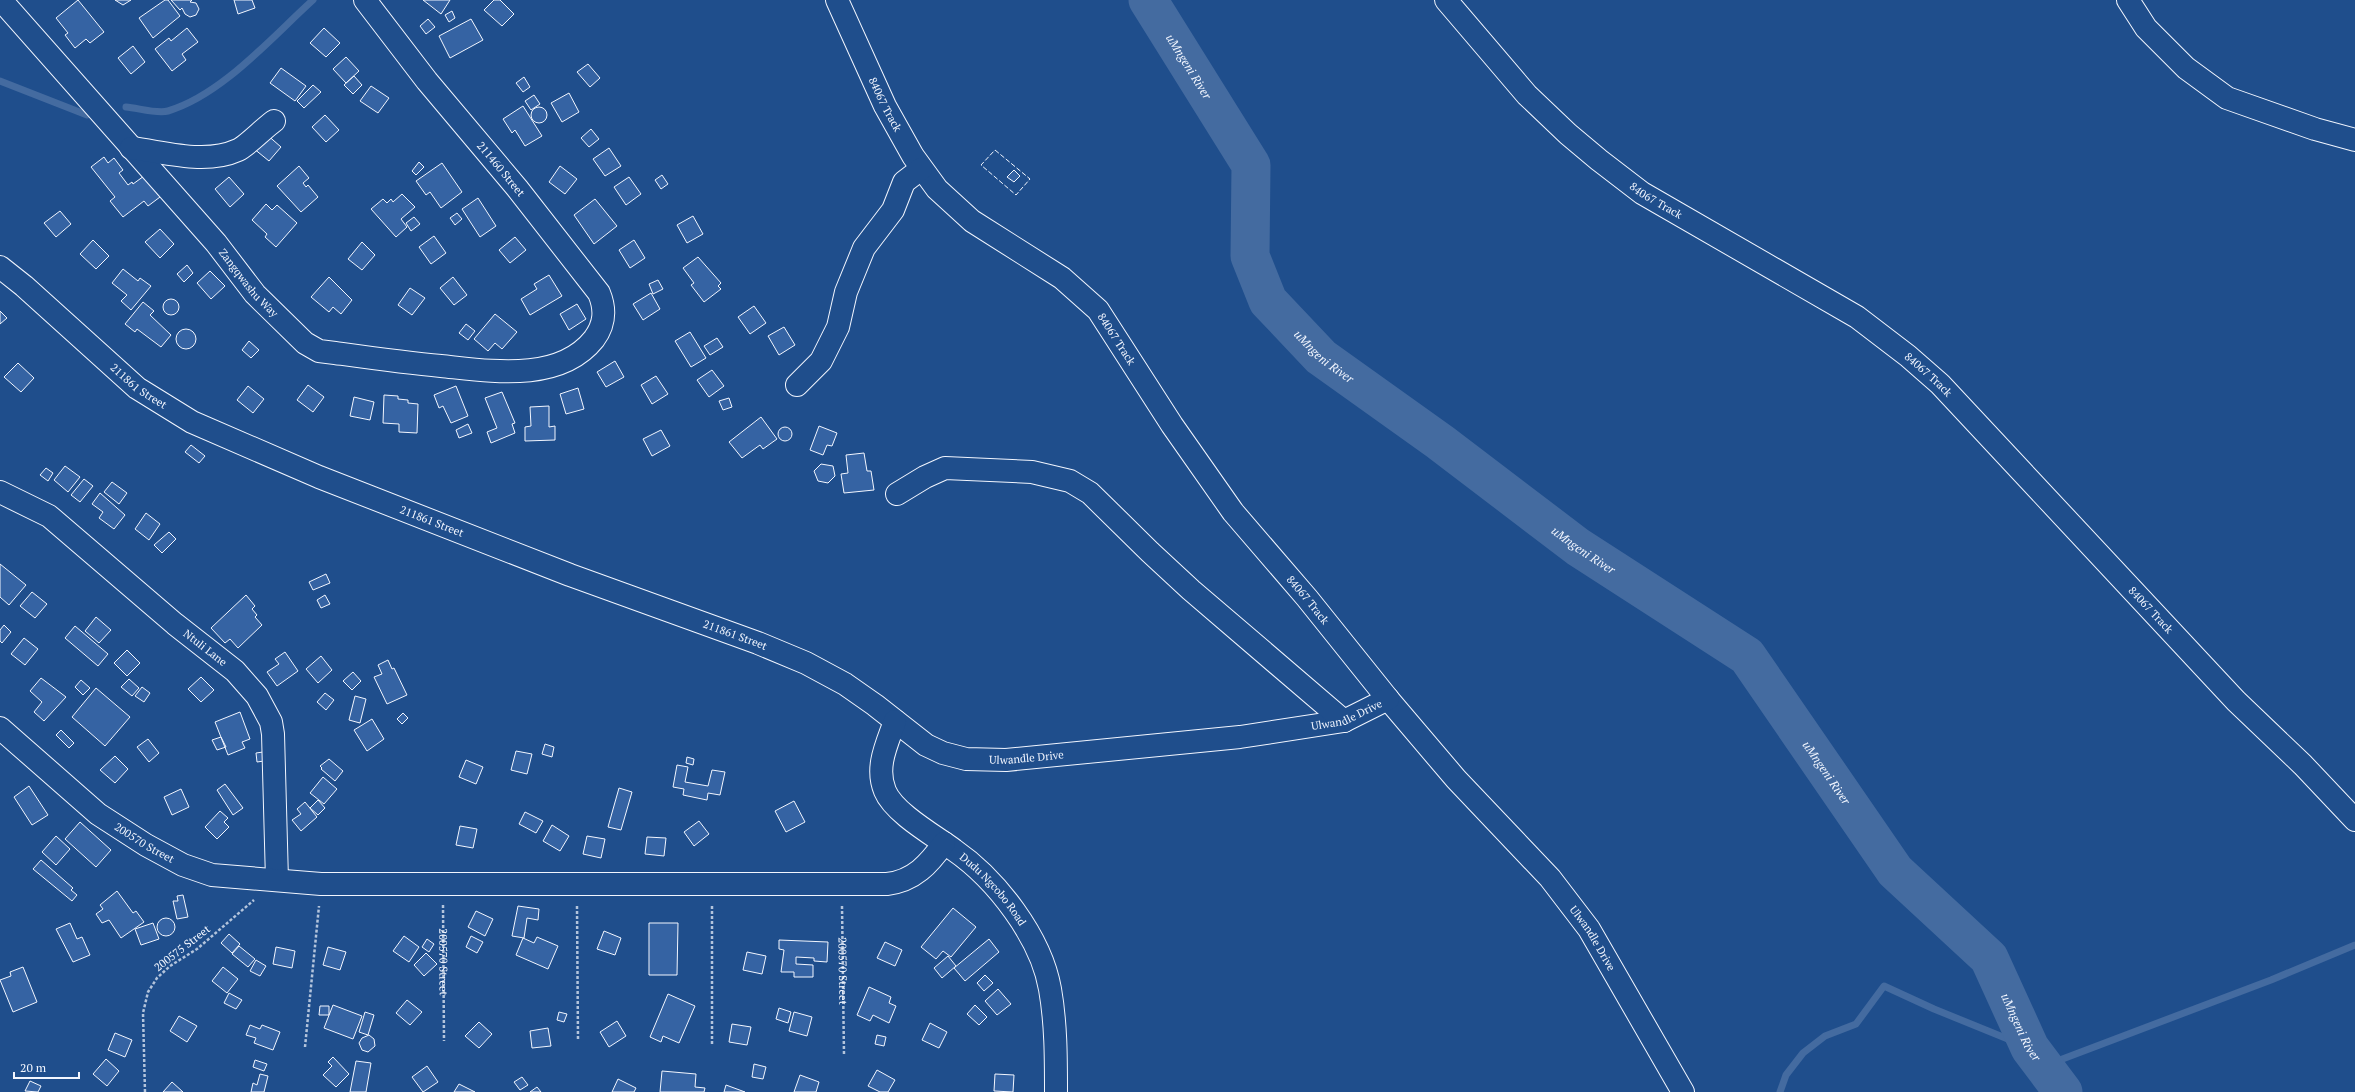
<svg xmlns="http://www.w3.org/2000/svg" width="2355" height="1092" font-family="'PT Serif',serif">
	<rect width="100%" height="100%" fill="#1f4e8c"/>
	<g fill="none" stroke-linecap="round" stroke-linejoin="round">
		<path stroke="#446ba0" stroke-width="7" d="M 0,81 L 87,115
			M 126,107 C 138,108 157,114 168,111 C 222,95 272,37 313,0
			M 2044,1066 L 2271,980 L 2355,945
			M 1780,1092 L 1786,1075 L 1803,1053 L 1825,1036 L 1856,1024 L 1884,986 L 1934,1009 L 2030,1048"/>
		<path stroke="#446ba0" stroke-width="39" id="s1" d="M 1148,0 L 1251,165 L 1250,256 L 1268,301 L 1321,357 L 1440,442 L 1578,547 L 1747,656 L 1895,871 L 1989,958 L 2030,1048 L 2063,1092"/>
	</g>
	<path fill="#3563a3" stroke="#f2f6ff" d="M 78,0 L 104,32 L 90,43 L 86,39 L 75,48 L 65,35 L 68,33 L 56,18 Z
		M 115,0 L 131,0 L 123,5 Z
		M 165,0 L 168,0 L 180,16 L 153,38 L 139,18 Z
		M 171,0 L 192,0 L 190,2 L 196,3 L 199,9 L 196,15 L 190,17 L 185,14 L 182,8 L 180,10 Z
		M 234,0 L 252,0 L 255,8 L 238,14 Z
		M 423,0 L 450,0 L 441,14 Z
		M 494,0 L 500,0 L 514,14 L 502,26 L 484,10 Z
		M 452,11 L 455,18 L 449,22 L 445,15 Z
		M 428,19 L 435,27 L 426,34 L 420,26 Z
		M 471,19 L 483,40 L 450,58 L 439,36 Z
		M 187,28 L 198,42 L 182,54 L 186,60 L 172,71 L 155,49 L 169,38 L 171,41 Z
		M 324,28 L 340,43 L 326,57 L 310,43 Z
		M 133,46 L 145,62 L 131,74 L 118,58 Z
		M 346,57 L 359,71 L 346,83 L 333,69 Z
		M 588,64 L 600,78 L 590,87 L 577,72 Z
		M 281,68 L 306,86 L 295,101 L 270,83 Z
		M 354,76 L 362,85 L 353,94 L 344,85 Z
		M 524,77 L 530,87 L 523,92 L 516,83 Z
		M 313,85 L 321,92 L 304,108 L 297,101 Z
		M 371,86 L 389,98 L 378,113 L 360,101 Z
		M 569,93 L 579,112 L 562,122 L 551,103 Z
		M 534,95 L 540,104 L 531,110 L 525,101 Z
		M 523,106 L 542,136 L 525,146 L 515,130 L 512,133 L 503,119 Z
		M531 115a8 8 0 1 1 16 0a8 8 0 1 1-16 0Z
		M 325,115 L 339,130 L 326,142 L 312,127 Z
		M 591,129 L 599,139 L 589,147 L 581,138 Z
		M 265,133 L 281,147 L 269,161 L 253,148 Z
		M 609,148 L 621,166 L 605,176 L 593,159 Z
		M 104,157 L 108,163 L 114,158 L 123,170 L 119,173 L 128,185 L 132,182 L 133,184 L 144,176 L 160,197 L 148,206 L 144,201 L 123,217 L 110,201 L 115,197 L 91,167 Z
		M 419,162 L 424,167 L 416,175 L 412,171 Z
		M 442,163 L 462,192 L 441,208 L 430,192 L 426,195 L 416,181 Z
		M 299,166 L 309,178 L 303,183 L 306,187 L 308,185 L 318,197 L 301,212 L 277,186 Z
		M 560,166 L 577,179 L 565,194 L 549,182 Z
		M 1014,170 L 1020,176 L 1014,182 L 1007,177 Z
		M 662,175 L 668,184 L 661,189 L 655,180 Z
		M 229,177 L 244,194 L 230,207 L 215,189 Z
		M 629,177 L 641,194 L 626,205 L 614,187 Z
		M 402,194 L 415,207 L 401,219 L 407,227 L 396,237 L 371,209 L 383,199 L 387,203 L 391,199 L 393,202 Z
		M 478,198 L 496,226 L 480,237 L 462,209 Z
		M 595,199 L 617,226 L 594,244 L 574,215 Z
		M 266,204 L 272,210 L 277,205 L 297,223 L 276,247 L 265,237 L 267,234 L 252,220 Z
		M 60,211 L 71,224 L 56,237 L 44,223 Z
		M 457,213 L 462,219 L 455,225 L 450,218 Z
		M 693,216 L 703,234 L 687,243 L 677,225 Z
		M 414,217 L 420,224 L 411,231 L 406,223 Z
		M 160,229 L 174,244 L 160,258 L 145,242 Z
		M 434,236 L 446,253 L 431,264 L 419,247 Z
		M 515,237 L 526,250 L 510,263 L 499,250 Z
		M 93,240 L 109,256 L 96,269 L 80,254 Z
		M 634,240 L 645,258 L 630,268 L 619,250 Z
		M 362,242 L 375,255 L 362,270 L 348,259 Z
		M 698,257 L 721,283 L 718,286 L 721,289 L 704,302 L 691,285 L 694,283 L 683,268 Z
		M 187,265 L 193,273 L 184,282 L 177,274 Z
		M 123,269 L 138,281 L 140,278 L 151,286 L 131,310 L 121,301 L 127,295 L 112,283 Z
		M 210,271 L 225,286 L 211,299 L 197,283 Z
		M 549,275 L 562,296 L 530,315 L 521,299 L 537,289 L 534,284 Z
		M 329,277 L 352,300 L 341,314 L 333,307 L 329,312 L 311,297 Z
		M 453,277 L 467,295 L 454,305 L 440,288 Z
		M 658,280 L 663,289 L 653,294 L 649,284 Z
		M 410,288 L 425,298 L 412,315 L 398,305 Z
		M 651,293 L 660,309 L 643,320 L 633,304 Z
		M163 307a8 8 0 1 1 16 0a8 8 0 1 1-16 0Z
		M 143,302 L 154,311 L 150,315 L 171,335 L 161,347 L 137,329 L 135,332 L 125,324 Z
		M 577,304 L 586,319 L 569,330 L 560,314 Z
		M 754,306 L 766,323 L 750,334 L 738,317 Z
		M 0,311 L 7,318 L 0,324 Z
		M 495,314 L 517,332 L 502,349 L 495,343 L 488,351 L 474,339 Z
		M 466,324 L 475,331 L 468,340 L 459,333 Z
		M 784,327 L 795,345 L 779,355 L 768,336 Z
		M176 339a10 10 0 1 1 20 0a10 10 0 1 1-20 0Z
		M 690,332 L 706,358 L 691,367 L 675,341 Z
		M 717,338 L 723,347 L 710,355 L 704,346 Z
		M 249,341 L 259,350 L 251,358 L 242,350 Z
		M 615,361 L 624,377 L 606,387 L 597,372 Z
		M 18,363 L 34,378 L 21,392 L 4,377 Z
		M 712,370 L 724,386 L 709,397 L 697,380 Z
		M 656,376 L 668,394 L 652,404 L 641,385 Z
		M 308,385 L 324,397 L 313,412 L 297,400 Z
		M 248,386 L 264,399 L 253,413 L 237,400 Z
		M 456,386 L 468,416 L 451,423 L 443,406 L 439,408 L 434,395 Z
		M 578,388 L 584,409 L 566,414 L 560,394 Z
		M 502,392 L 515,423 L 512,424 L 515,433 L 491,443 L 487,432 L 497,428 L 485,398 Z
		M 384,395 L 398,396 L 398,399 L 408,400 L 408,403 L 418,404 L 417,433 L 399,432 L 399,424 L 383,423 Z
		M 354,397 L 374,402 L 370,420 L 350,416 Z
		M 729,398 L 732,407 L 723,410 L 719,401 Z
		M 549,406 L 549,427 L 555,426 L 555,440 L 525,441 L 525,427 L 531,426 L 530,407 Z
		M 761,417 L 777,439 L 763,449 L 760,445 L 742,458 L 729,442 Z
		M 468,424 L 472,433 L 459,438 L 456,430 Z
		M 819,426 L 837,433 L 832,446 L 827,445 L 823,455 L 810,450 Z
		M778 434a7 7 0 1 1 14 0a7 7 0 1 1-14 0Z
		M 661,430 L 670,446 L 652,456 L 643,439 Z
		M 191,445 L 205,456 L 199,463 L 185,452 Z
		M 864,453 L 867,471 L 871,471 L 874,490 L 844,493 L 841,474 L 848,473 L 846,455 Z
		M 821,464 L 833,466 L 835,476 L 828,483 L 818,481 L 814,471 Z
		M 65,466 L 80,477 L 68,492 L 54,480 Z
		M 46,468 L 53,473 L 48,481 L 40,475 Z
		M 84,479 L 93,486 L 80,502 L 71,495 Z
		M 112,482 L 127,493 L 119,504 L 104,492 Z
		M 100,493 L 125,515 L 114,529 L 99,518 L 103,512 L 92,504 Z
		M 146,513 L 160,524 L 149,540 L 135,529 Z
		M 169,532 L 176,539 L 162,553 L 154,545 Z
		M 0,564 L 26,585 L 9,605 L 0,597 Z
		M 326,574 L 330,583 L 313,590 L 309,582 Z
		M 32,592 L 47,604 L 35,618 L 20,606 Z
		M 246,595 L 255,606 L 252,609 L 257,615 L 255,617 L 262,625 L 238,648 L 230,639 L 225,643 L 211,628 Z
		M 325,595 L 330,604 L 321,608 L 317,600 Z
		M 96,617 L 111,630 L 99,643 L 85,631 Z
		M 4,625 L 11,632 L 2,643 L 0,641 L 0,630 Z
		M 75,626 L 108,654 L 98,666 L 65,638 Z
		M 24,638 L 38,649 L 25,665 L 11,654 Z
		M 127,650 L 140,663 L 127,676 L 114,663 Z
		M 285,652 L 298,671 L 277,686 L 267,672 L 279,664 L 275,659 Z
		M 321,656 L 332,670 L 318,683 L 306,669 Z
		M 388,660 L 392,669 L 394,668 L 407,695 L 387,704 L 374,677 L 382,674 L 378,665 Z
		M 353,672 L 361,681 L 352,690 L 343,681 Z
		M 201,677 L 214,690 L 201,702 L 188,689 Z
		M 41,678 L 66,697 L 44,721 L 34,712 L 42,702 L 30,691 Z
		M 129,679 L 139,688 L 132,696 L 121,687 Z
		M 81,680 L 90,688 L 83,695 L 75,687 Z
		M 142,687 L 150,693 L 144,702 L 135,696 Z
		M 96,688 L 130,717 L 105,746 L 72,717 Z
		M 325,693 L 334,700 L 326,710 L 317,702 Z
		M 355,696 L 366,699 L 360,723 L 349,720 Z
		M 240,712 L 250,739 L 242,742 L 245,748 L 228,755 L 215,722 Z
		M 403,713 L 408,718 L 402,724 L 397,719 Z
		M 372,719 L 384,739 L 367,751 L 354,730 Z
		M 61,730 L 74,743 L 69,748 L 56,735 Z
		M 221,737 L 226,747 L 217,750 L 212,740 Z
		M 148,739 L 159,753 L 149,762 L 137,747 Z
		M 545,744 L 554,747 L 552,757 L 542,754 Z
		M 516,751 L 532,754 L 527,774 L 511,770 Z
		M 263,752 L 264,761 L 257,762 L 256,753 Z
		M 115,756 L 128,769 L 115,783 L 100,770 Z
		M 687,757 L 694,759 L 693,765 L 686,763 Z
		M 329,759 L 343,771 L 335,781 L 321,769 L 322,768 L 320,766 Z
		M 466,760 L 483,767 L 476,784 L 459,777 Z
		M 677,765 L 688,767 L 685,782 L 708,786 L 712,770 L 725,772 L 720,795 L 708,793 L 707,800 L 683,795 L 684,789 L 673,787 Z
		M 323,777 L 337,789 L 324,804 L 310,793 Z
		M 225,784 L 243,808 L 233,815 L 217,790 Z
		M 29,786 L 48,815 L 32,825 L 14,797 Z
		M 619,788 L 632,792 L 621,830 L 608,827 Z
		M 181,789 L 189,807 L 172,815 L 164,797 Z
		M 318,800 L 325,808 L 318,815 L 310,808 Z
		M 794,801 L 805,822 L 786,832 L 775,811 Z
		M 305,802 L 317,817 L 301,831 L 292,820 L 301,814 L 297,809 Z
		M 220,811 L 228,818 L 224,822 L 229,827 L 217,839 L 205,827 Z
		M 525,812 L 543,821 L 536,833 L 519,824 Z
		M 699,821 L 709,834 L 694,846 L 684,832 Z
		M 80,822 L 111,850 L 96,867 L 65,839 Z
		M 552,825 L 569,836 L 560,851 L 543,841 Z
		M 460,826 L 477,829 L 473,848 L 456,845 Z
		M 56,836 L 70,849 L 56,865 L 42,852 Z
		M 587,836 L 605,839 L 601,858 L 583,854 Z
		M 647,837 L 666,838 L 664,856 L 645,854 Z
		M 41,860 L 73,888 L 71,890 L 77,895 L 72,901 L 33,869 Z
		M 117,891 L 133,913 L 136,911 L 144,922 L 121,938 L 109,920 L 102,923 L 96,914 L 103,909 L 100,905 Z
		M 183,895 L 188,917 L 177,919 L 173,901 L 178,901 L 177,896 Z
		M 518,906 L 539,909 L 538,920 L 527,918 L 524,938 L 512,936 Z
		M 953,908 L 976,927 L 951,957 L 943,951 L 936,959 L 921,947 Z
		M 476,911 L 493,919 L 485,936 L 468,927 Z
		M157 927a9 9 0 1 1 18 0a9 9 0 1 1-18 0Z
		M 70,923 L 77,939 L 82,937 L 90,955 L 73,962 L 56,929 Z
		M 153,923 L 159,939 L 141,945 L 135,929 Z
		M 649,923 L 678,923 L 677,975 L 649,975 Z
		M 604,931 L 621,938 L 615,955 L 597,949 Z
		M 229,934 L 240,944 L 232,953 L 221,943 Z
		M 404,936 L 419,947 L 409,962 L 393,951 Z
		M 471,936 L 483,942 L 477,953 L 466,947 Z
		M 537,937 L 558,946 L 548,969 L 516,955 L 523,938 L 534,943 Z
		M 427,939 L 434,944 L 429,952 L 422,947 Z
		M 989,939 L 999,952 L 965,981 L 954,968 Z
		M 779,940 L 828,942 L 827,962 L 814,961 L 814,958 L 796,957 L 796,964 L 813,965 L 813,977 L 794,977 L 794,972 L 781,972 L 784,950 L 779,949 Z
		M 885,942 L 902,950 L 895,966 L 877,958 Z
		M 239,946 L 255,959 L 248,967 L 232,954 Z
		M 276,947 L 295,951 L 292,968 L 273,964 Z
		M 328,947 L 346,952 L 340,970 L 323,965 Z
		M 747,952 L 766,956 L 762,974 L 743,970 Z
		M 426,953 L 437,964 L 424,976 L 414,965 Z
		M 948,956 L 956,966 L 942,978 L 934,968 Z
		M 256,960 L 266,966 L 260,976 L 250,971 Z
		M 23,967 L 37,1002 L 13,1012 L 0,980 L 11,976 L 10,972 Z
		M 223,967 L 238,979 L 227,993 L 212,981 Z
		M 985,975 L 993,983 L 984,991 L 977,983 Z
		M 869,987 L 891,997 L 889,1003 L 896,1006 L 889,1023 L 873,1015 L 870,1021 L 857,1015 Z
		M 998,989 L 1011,1004 L 997,1015 L 985,1001 Z
		M 229,993 L 242,1000 L 236,1009 L 224,1003 Z
		M 668,994 L 695,1006 L 679,1043 L 663,1036 L 661,1042 L 650,1037 Z
		M 407,1000 L 422,1012 L 410,1025 L 396,1013 Z
		M 333,1005 L 362,1016 L 353,1039 L 324,1028 Z
		M 975,1005 L 987,1017 L 979,1025 L 967,1014 Z
		M 320,1006 L 329,1006 L 329,1015 L 319,1015 Z
		M 779,1008 L 791,1012 L 788,1023 L 776,1019 Z
		M 365,1012 L 374,1015 L 368,1035 L 359,1032 Z
		M 559,1012 L 567,1014 L 564,1022 L 557,1020 Z
		M 794,1012 L 812,1017 L 807,1036 L 789,1031 Z
		M 179,1016 L 197,1026 L 187,1042 L 170,1031 Z
		M 617,1021 L 626,1036 L 609,1047 L 600,1032 Z
		M 479,1022 L 492,1034 L 479,1048 L 465,1036 Z
		M 930,1023 L 947,1032 L 939,1048 L 922,1040 Z
		M 732,1024 L 751,1027 L 747,1045 L 729,1042 Z
		M 250,1025 L 260,1029 L 262,1025 L 280,1032 L 273,1050 L 254,1043 L 256,1038 L 246,1035 Z
		M 548,1028 L 551,1046 L 532,1048 L 530,1031 Z
		M 115,1033 L 132,1040 L 125,1057 L 108,1050 Z
		M 369,1035 L 374,1039 L 375,1046 L 368,1052 L 362,1050 L 359,1043 L 362,1038 Z
		M 877,1035 L 886,1037 L 884,1046 L 875,1044 Z
		M 333,1057 L 349,1074 L 336,1087 L 323,1075 L 332,1066 L 328,1062 Z
		M 106,1059 L 119,1071 L 107,1086 L 93,1074 Z
		M 255,1060 L 267,1064 L 264,1071 L 253,1067 Z
		M 356,1061 L 371,1063 L 366,1092 L 350,1092 Z
		M 754,1064 L 766,1067 L 763,1079 L 752,1077 Z
		M 427,1066 L 438,1082 L 423,1092 L 412,1077 Z
		M 877,1070 L 895,1080 L 888,1092 L 880,1092 L 868,1086 Z
		M 662,1071 L 696,1074 L 695,1087 L 705,1088 L 704,1092 L 660,1092 Z
		M 260,1074 L 268,1076 L 264,1092 L 251,1092 L 253,1083 L 257,1085 Z
		M 995,1074 L 1014,1075 L 1013,1092 L 994,1091 Z
		M 800,1075 L 819,1082 L 816,1092 L 794,1092 Z
		M 522,1077 L 528,1085 L 520,1090 L 514,1082 Z
		M 618,1079 L 636,1088 L 634,1092 L 612,1092 Z
		M 30,1081 L 41,1086 L 38,1092 L 25,1091 Z
		M 172,1082 L 183,1092 L 163,1092 Z
		M 459,1084 L 475,1092 L 454,1092 Z
		M 726,1085 L 745,1092 L 724,1092 Z
		M 537,1087 L 541,1092 L 530,1092 Z"/>
	<g fill="none" stroke-linecap="round" stroke-linejoin="round">
		<g stroke="#f2f6ff" stroke-width="24">
			<g id="minor">
				<path id="s4" d="M 1,0 L 216,243 L 255,294 L 305,343 L 319,351 L 335,353 C 371,358 406,363 441,366 C 490,371 559,383 594,339 C 605,324 606,310 599,293 L 517,188 L 427,81 L 365,0"/>
				<path id="s5" d="M 837,0 L 885,106 L 913,156 L 937,189 L 972,221 L 1062,278 L 1098,310 L 1172,425 L 1233,512 L 1307,598 L 1388,699 L 1456,779 L 1550,878 L 1589,929 L 1683,1092"/>
				<path id="s6" d="M 1446,0 L 1527,95 L 1568,134 L 1599,160 L 1642,193 L 1857,317 L 1908,356 L 1940,384 L 2236,701 L 2303,765 L 2355,820"/>
				<path d="M 2128,0 L 2146,28 L 2186,68 L 2227,98 L 2315,129 L 2355,140"/>
				<path d="M 131,148 C 165,152 205,165 238,150 C 247,146 264,128 274,121"/>
				<path id="s7" d="M 0,267 L 24,286 L 137,388 L 192,422 L 319,477 L 570,575 L 758,643 L 806,663 L 845,684 L 875,705 L 926,745 L 943,753 L 966,759 L 1006,760 L 1240,737 L 1344,721 L 1388,699"/>
				<path d="M 797,385 L 821,361 L 838,327 L 846,292 L 864,248 L 893,210 L 904,182 L 921,169"/>
				<path id="s8" d="M 0,492 L 49,516 L 175,624 L 235,671 L 257,696 L 271,722 L 273,734 L 277,880"/>
				<path d="M 897,494 L 925,477 L 945,468 L 1032,472 L 1070,481 L 1090,493 L 1150,552 L 1191,590 L 1344,721"/>
				<path id="s9" d="M 895,721 C 887,744 875,767 885,791 C 894,813 935,836 954,850 C 996,879 1041,937 1050,989 C 1056,1023 1056,1058 1056,1092"/>
				<path id="s10" d="M 0,728 L 98,814 L 146,845 L 183,865 L 212,875 L 321,884 L 887,884 C 914,881 929,864 944,843"/>
			</g>
		</g>
		<g stroke="#b3c4dc" stroke-width="2.5" stroke-dasharray="3 2" stroke-linecap="butt">
			<path id="s2" d="M 443,905 L 444,1041"/>
			<path d="M 577,906 L 578,1040"/>
			<path d="M 712,906 L 712,1044"/>
			<path id="s3" d="M 842,906 L 844,1055"/>
			<path d="M 305,1047 L 319,906"/>
			<path d="M 145,1092 L 143,1013 L 148,992 L 157,978 L 170,966 L 197,949 L 254,900"/>
		</g>
		<use href="#minor" stroke="#1f4e8c" stroke-width="22"/>
		<path stroke="#f2f6ff" stroke-width="1" stroke-dasharray="5 2" stroke-linecap="butt" d="M 995,150 L 1030,179 L 1016,195 L 981,165 Z"/>
	</g>
	<g text-anchor="middle" dominant-baseline="central" stroke-width="3" stroke-linejoin="round" paint-order="stroke">
		<g font-size="11" fill="#f2f6ff" stroke="#1f4e8c">
			<text stroke="none"><textPath href="#s5" startOffset="115">84067 Track</textPath></text>
			<text transform="translate(501 169) rotate(50)">211460 Street</text>
			<text stroke="none"><textPath href="#s6" startOffset="292">84067 Track</textPath></text>
			<text stroke="none"><textPath href="#s4" startOffset="376">Zangqwashu Way</textPath></text>
			<text stroke="none"><textPath href="#s5" startOffset="451">84067 Track</textPath></text>
			<text stroke="none"><textPath href="#s6" startOffset="616">84067 Track</textPath></text>
			<text stroke="none"><textPath href="#s7" startOffset="183">211861 Street</textPath></text>
			<text stroke="none"><textPath href="#s7" startOffset="507">211861 Street</textPath></text>
			<text stroke="none"><textPath href="#s5" startOffset="775">84067 Track</textPath></text>
			<text stroke="none"><textPath href="#s6" startOffset="940">84067 Track</textPath></text>
			<text stroke="none"><textPath href="#s7" startOffset="831">211861 Street</textPath></text>
			<text stroke="none"><textPath href="#s8" startOffset="259">Ntuli Lane</textPath></text>
			<text stroke="none"><textPath href="#s7" startOffset="1480">Ulwandle Drive</textPath></text>
			<text stroke="none"><textPath href="#s7" startOffset="1156">Ulwandle Drive</textPath></text>
			<text stroke="none"><textPath href="#s10" startOffset="185">200570 Street</textPath></text>
			<text stroke="none"><textPath href="#s9" startOffset="220">Dudu Ngcobo Road</textPath></text>
			<text stroke="none"><textPath href="#s5" startOffset="1218">Ulwandle Drive</textPath></text>
			<text transform="translate(182 948) rotate(-38)">200575 Street</text>
			<text stroke="none"><textPath href="#s2" startOffset="57">200570 Street</textPath></text>
			<text stroke="none"><textPath href="#s3" startOffset="65">200570 Street</textPath></text>
		</g>
		<g font-size="12" font-style="italic" fill="#f2f6ff" stroke="#1f4e8c">
			<text stroke="none"><textPath href="#s1" startOffset="78">uMngeni River</textPath></text>
			<text stroke="none"><textPath href="#s1" startOffset="413">uMngeni River</textPath></text>
			<text stroke="none"><textPath href="#s1" startOffset="737">uMngeni River</textPath></text>
			<text stroke="none"><textPath href="#s1" startOffset="1073">uMngeni River</textPath></text>
			<text stroke="none"><textPath href="#s1" startOffset="1397">uMngeni River</textPath></text>
		</g>
	</g>
	<path d="M14 1072v6h65v-6" fill="none" stroke="#f2f6ff" stroke-width="2"/>
	<text x="20" y="1072" font-size="12" fill="#f2f6ff" stroke="#1f4e8c" stroke-width="3" paint-order="stroke">20 m</text>
</svg>
